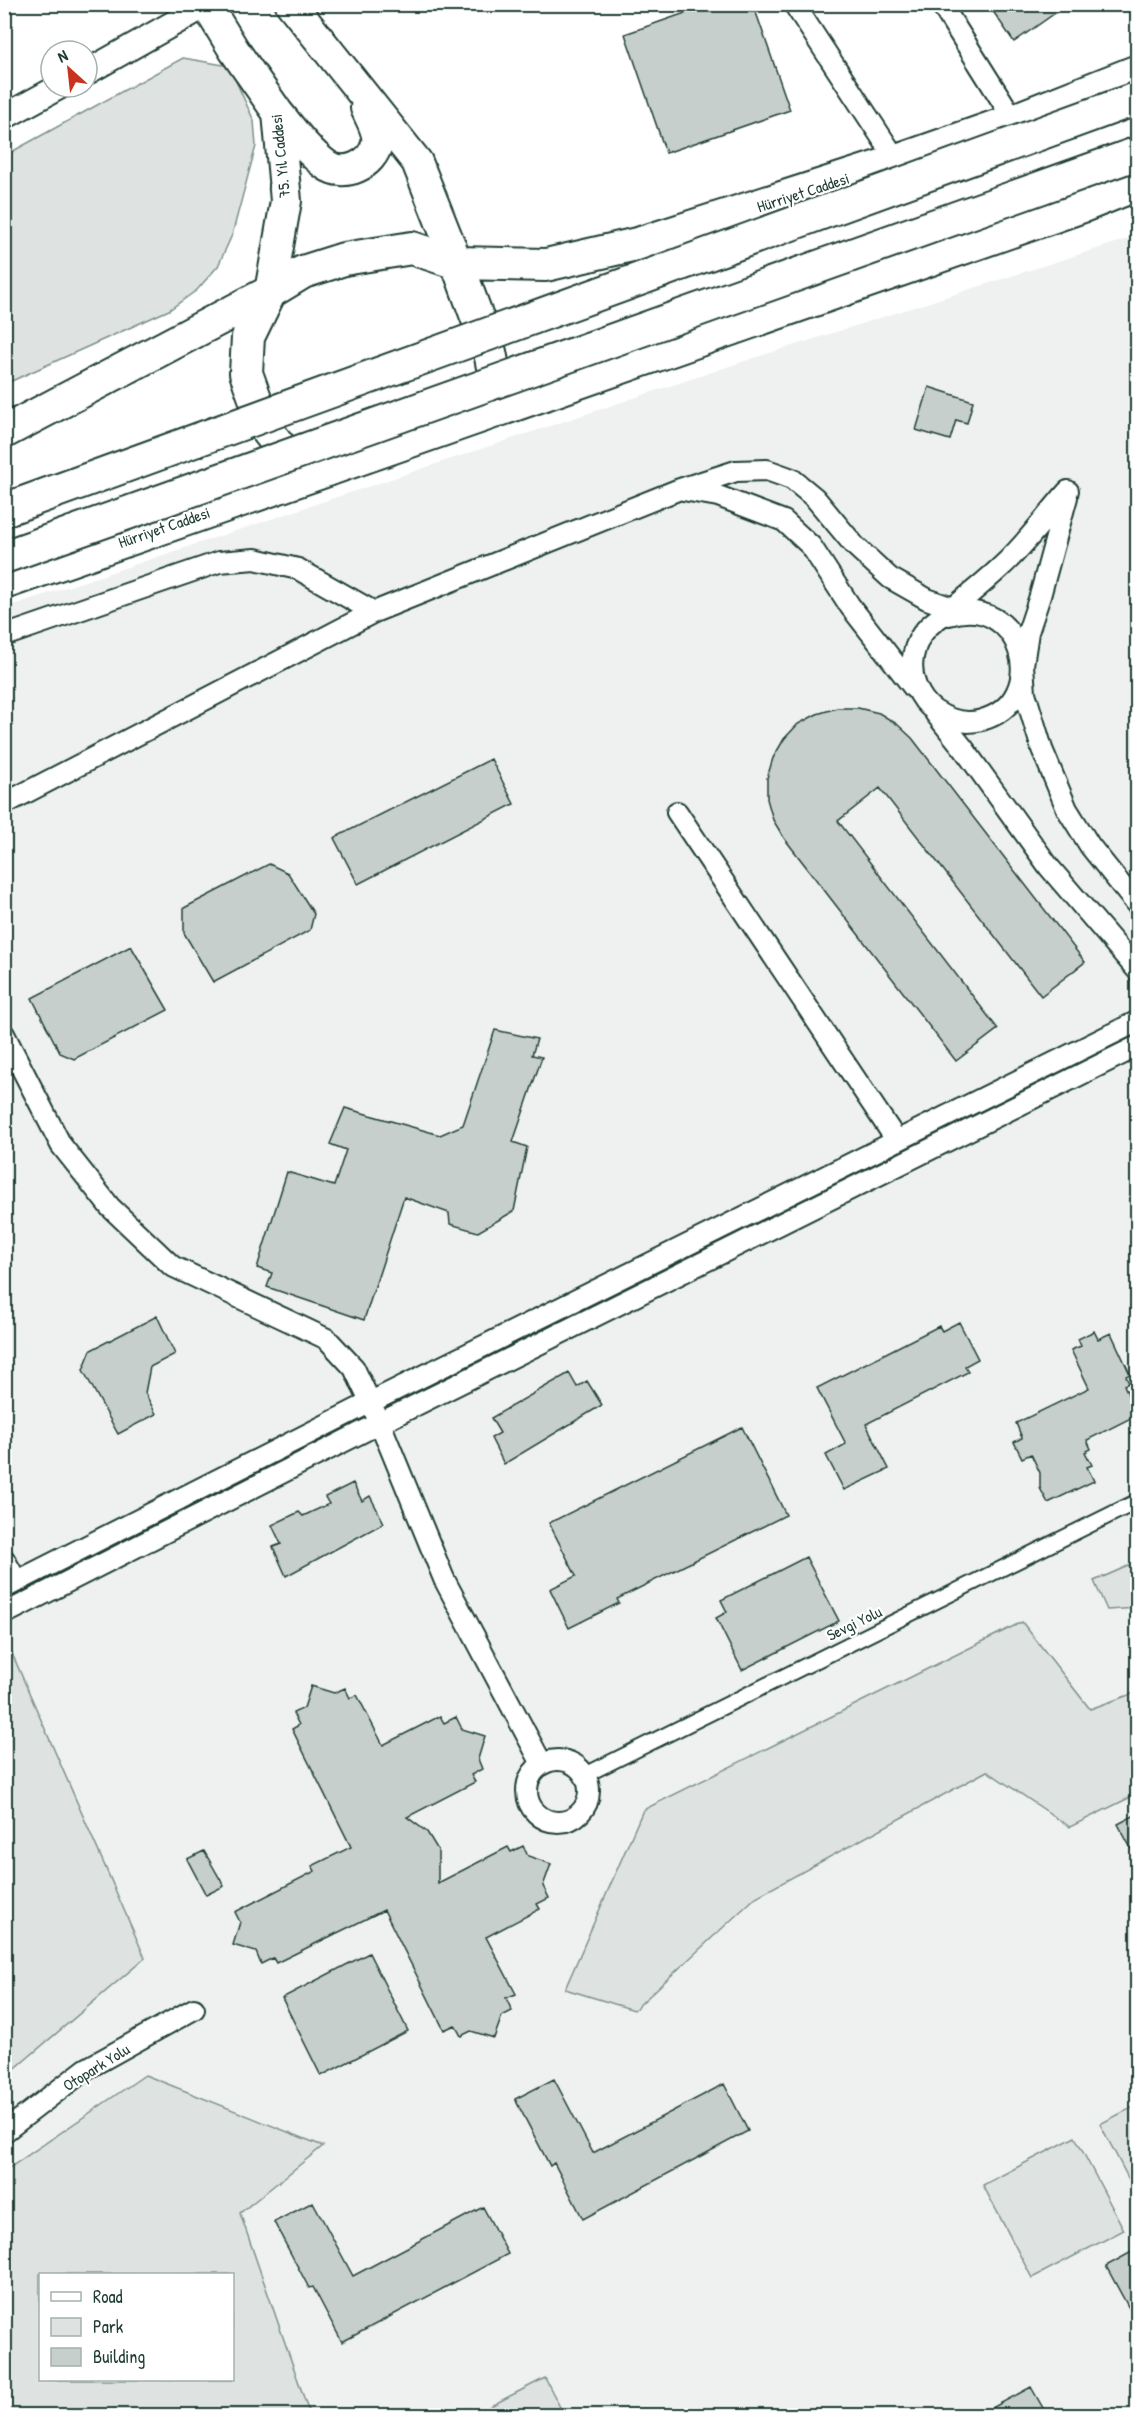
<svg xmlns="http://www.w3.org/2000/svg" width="1142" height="2420" font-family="'Patrick Hand',sans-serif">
	<rect width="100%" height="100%" fill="#fff"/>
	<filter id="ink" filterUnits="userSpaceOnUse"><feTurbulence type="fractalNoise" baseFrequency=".0167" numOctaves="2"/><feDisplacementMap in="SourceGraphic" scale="12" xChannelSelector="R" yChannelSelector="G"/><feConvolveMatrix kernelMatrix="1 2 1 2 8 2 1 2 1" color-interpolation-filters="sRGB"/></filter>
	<g filter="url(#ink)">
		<path fill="#eef1f0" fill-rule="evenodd" d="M 1137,236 L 1137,2415 L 5,2415 L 4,608 L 754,358 ZM 40,2274 L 232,2274 L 232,2380 L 40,2380 Z"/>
		<path fill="#dee3e2" stroke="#7e908b" stroke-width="1.5" fill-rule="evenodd" d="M 183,58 L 229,66 L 254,121 L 256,146 L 232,235 L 218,266 L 197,290 L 169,310 L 5,384 L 4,156 Z
			M 1137,1562 L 1137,1608 L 1107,1610 L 1094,1581 Z
			M 1022,1622 L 1090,1709 L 1137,1692 L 1137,1794 L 1070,1827 L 987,1771 L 756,1897 L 634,2010 L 565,1989 L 643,1810 Z
			M 4,1635 L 145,1958 L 5,2077 L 4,2077 Z
			M 145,2075 L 323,2146 L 240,2213 L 310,2415 L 5,2415 L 5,2171 ZM 40,2274 L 232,2274 L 232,2380 L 40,2380 Z
			M 1137,2105 L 1137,2195 L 1100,2124 Z
			M 1075,2137 L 1124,2230 L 1032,2278 L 983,2185 Z
			M 545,2378 L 564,2415 L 486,2415 L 483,2410 Z"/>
		<path fill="#c7cfcc" stroke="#1f3d34" stroke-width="1.5" d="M 711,4 L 753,4 L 790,110 L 666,153 L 625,34 Z
			M 988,4 L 1068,4 L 1014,42 Z
			M 929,387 L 973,401 L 967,423 L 956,420 L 950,440 L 916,430 Z
			M 837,708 L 858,708 L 879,713 L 897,724 L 912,738 L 1085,962 L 1041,996 L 880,788 L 838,821 L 998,1029 L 956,1061 L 784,838 L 773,820 L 767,799 L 767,778 L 773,758 L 784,739 L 798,724 L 817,714 Z
			M 491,759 L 514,804 L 358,884 L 334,838 Z
			M 269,864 L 288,873 L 314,914 L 310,930 L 213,982 L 184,933 L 184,908 Z
			M 131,946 L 168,1010 L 74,1059 L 60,1053 L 32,998 Z
			M 495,1030 L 537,1039 L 532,1055 L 542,1057 L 513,1142 L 527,1147 L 514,1211 L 478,1232 L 450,1224 L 449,1213 L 404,1197 L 364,1320 L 267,1287 L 272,1273 L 257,1268 L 287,1172 L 334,1186 L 346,1150 L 330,1144 L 345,1108 L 440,1135 L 463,1125 Z
			M 157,1316 L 175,1354 L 150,1367 L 145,1393 L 156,1414 L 118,1434 L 83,1370 L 91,1350 Z
			M 959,1322 L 978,1359 L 965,1366 L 968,1372 L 866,1424 L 889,1469 L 844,1490 L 826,1455 L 846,1444 L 817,1388 L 939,1326 L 942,1331 Z
			M 1094,1331 L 1098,1339 L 1111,1333 L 1130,1374 L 1126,1376 L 1129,1383 L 1124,1385 L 1137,1415 L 1087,1440 L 1091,1449 L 1085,1452 L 1092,1465 L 1087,1467 L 1094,1481 L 1048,1503 L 1040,1488 L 1040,1473 L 1031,1454 L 1022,1458 L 1014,1442 L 1022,1438 L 1016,1423 L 1089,1388 L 1071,1350 L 1081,1346 L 1078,1339 Z
			M 569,1373 L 577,1387 L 587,1381 L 602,1405 L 504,1464 L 491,1438 L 500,1433 L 491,1418 Z
			M 742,1427 L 786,1515 L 617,1599 L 619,1603 L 569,1628 L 550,1589 L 576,1576 L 549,1523 Z
			M 353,1483 L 362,1501 L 370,1496 L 384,1523 L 286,1576 L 273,1547 L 281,1544 L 272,1525 L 299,1512 L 303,1516 L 329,1504 L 325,1497 Z
			M 806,1557 L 839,1621 L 742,1670 L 716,1618 L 727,1612 L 721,1600 Z
			M 311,1686 L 334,1693 L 345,1688 L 350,1698 L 357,1695 L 383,1745 L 440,1716 L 444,1723 L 456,1717 L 462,1729 L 485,1736 L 478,1759 L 482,1769 L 471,1775 L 475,1782 L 407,1817 L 427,1832 L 438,1850 L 438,1883 L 508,1847 L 511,1852 L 523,1846 L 528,1856 L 551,1864 L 543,1886 L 549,1898 L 537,1904 L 540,1909 L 486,1937 L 516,1994 L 506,1998 L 512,2011 L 502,2016 L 494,2038 L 471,2031 L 461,2036 L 455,2025 L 444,2030 L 384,1910 L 276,1963 L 273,1958 L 261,1964 L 256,1952 L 233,1945 L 240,1922 L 235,1912 L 315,1871 L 312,1866 L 351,1847 L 292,1729 L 299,1725 L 293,1713 L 304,1708 Z
			M 1137,1814 L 1137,1860 L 1118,1824 Z
			M 204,1851 L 224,1886 L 206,1895 L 187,1859 Z
			M 369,1953 L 408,2031 L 321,2076 L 282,1998 Z
			M 554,2079 L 593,2153 L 724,2084 L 748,2131 L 583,2219 L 554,2163 L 550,2166 L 515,2099 Z
			M 313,2202 L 353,2276 L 483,2207 L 508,2254 L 342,2342 L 313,2287 L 309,2288 L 274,2222 Z
			M 1137,2249 L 1137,2323 L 1106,2266 Z
			M 1031,2387 L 1047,2415 L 979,2415 Z"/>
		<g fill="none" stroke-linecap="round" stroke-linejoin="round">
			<g stroke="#1f3d34" stroke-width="18">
				<path id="pedestrian" d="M 585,1775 L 1138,1501"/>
			</g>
			<g stroke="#1f3d34" stroke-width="24">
				<path id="minor" d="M 794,4 L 897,161
					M 941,4 L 1014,120
					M 683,490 L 718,496 L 784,521 L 811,546 L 850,606 L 914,688
					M 1067,497 L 1040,596 L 1028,632 L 1023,665 L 1025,693 L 1042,749 L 1067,809 L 1090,846 L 1138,906
					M 949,615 C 1022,592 1052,700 982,720 C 965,725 949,720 935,711 C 926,705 920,696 916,686 C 908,667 913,642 928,627 C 935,620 945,614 953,608 C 970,594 986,581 1002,566 C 1026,544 1046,516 1068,491
					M 4,636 L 219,562 L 255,559 L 298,569 L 374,612
					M 935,713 L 964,749 L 1049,867 L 1138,971
					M 4,804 L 374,612 L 680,489 L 736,471 L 767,470 L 792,479 L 815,498 L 854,545 L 890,578 L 927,599 L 961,611
					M 677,812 L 897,1141
					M 4,1034 L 61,1145 L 110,1207 L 172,1266 L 327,1339 L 354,1368 L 380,1423 L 444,1579 L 542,1764
					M 4,1559 L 17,1582
					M 4,1588 L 371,1402 L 1138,1021
					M 4,1614 L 380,1423 L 1138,1046
					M527 1791a31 31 0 1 1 62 0a31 31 0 1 1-62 0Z
					M 4,2132 L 86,2069 L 194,2009"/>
			</g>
			<g stroke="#1f3d34" stroke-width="28">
				<path id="tertiary" d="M 87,72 L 206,5
					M 4,117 L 59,87"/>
			</g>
			<g stroke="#1f3d34" stroke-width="34">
				<path id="primary" d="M 206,4 L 234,50 L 278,113 L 286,201 L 270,292
					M 291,4 L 417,162 L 457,263
					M 278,113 C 293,131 307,151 326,165 C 344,178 373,165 377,143 C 379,131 370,118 366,108"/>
			</g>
			<g stroke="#1f3d34" stroke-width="36">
				<path id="trunk" d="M 457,263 L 546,265 L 641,243 L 897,161 L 1014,120 L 1138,71
					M 4,432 L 270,292
					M 308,469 L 295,466 L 266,429 L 246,373 L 248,337 L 270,292 L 303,272 L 344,259 L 412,248 L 457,263 L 490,352 L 501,408
					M 4,583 L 1083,206 L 1138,184"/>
			</g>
			<use href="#pedestrian" stroke="#fff" stroke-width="14"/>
			<use href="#minor" stroke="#fff" stroke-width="20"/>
			<use href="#tertiary" stroke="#fff" stroke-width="24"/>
			<use href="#primary" stroke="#fff" stroke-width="30"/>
			<use href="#trunk" stroke="#fff" stroke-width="32"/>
			<g stroke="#1f3d34" stroke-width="36" stroke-linecap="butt">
				<path id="trunk-bridge" d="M 4,510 L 1138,98
					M 4,557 L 1138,153"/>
			</g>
			<use href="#trunk-bridge" stroke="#fff" stroke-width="32"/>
		</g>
	</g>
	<g text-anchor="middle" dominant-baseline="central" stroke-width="4.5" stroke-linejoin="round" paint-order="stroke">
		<g font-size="16" fill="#1f3d34" stroke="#fff">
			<text transform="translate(280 156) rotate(-96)">75. Yıl Caddesi</text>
			<text transform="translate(803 192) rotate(-18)">Hürriyet Caddesi</text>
			<text transform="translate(164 527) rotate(-19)">Hürriyet Caddesi</text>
			<text transform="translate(854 1623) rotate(-26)">Sevgi Yolu</text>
			<text transform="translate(96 2067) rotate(-32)">Otopark Yolu</text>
		</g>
	</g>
	<rect width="1142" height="2420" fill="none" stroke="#fff" stroke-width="24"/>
	<rect x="12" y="12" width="1118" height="2396" fill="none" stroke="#1f3d34" stroke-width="2" filter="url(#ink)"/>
	<rect x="39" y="2273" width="195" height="108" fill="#ffffff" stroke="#a5b1ae" stroke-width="1.5"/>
	<rect x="51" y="2292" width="30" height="9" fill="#ffffff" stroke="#a5b1ae" stroke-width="1.5"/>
	<text x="93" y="2303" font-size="18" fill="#1f3d34">Road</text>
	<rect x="51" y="2318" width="30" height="18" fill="#dee3e2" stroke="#a5b1ae" stroke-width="1.5"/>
	<text x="93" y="2333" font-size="18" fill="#1f3d34">Park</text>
	<rect x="51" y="2348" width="30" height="18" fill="#c7cfcc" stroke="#a5b1ae" stroke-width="1.5"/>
	<text x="93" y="2363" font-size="18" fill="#1f3d34">Building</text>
	<g transform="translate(69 69) rotate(333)"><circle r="28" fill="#ffffff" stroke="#a5b1ae" stroke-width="1.5"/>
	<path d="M0-4.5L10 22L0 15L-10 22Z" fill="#c8321e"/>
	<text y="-9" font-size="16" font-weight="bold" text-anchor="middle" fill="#1f3d34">N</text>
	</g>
</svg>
